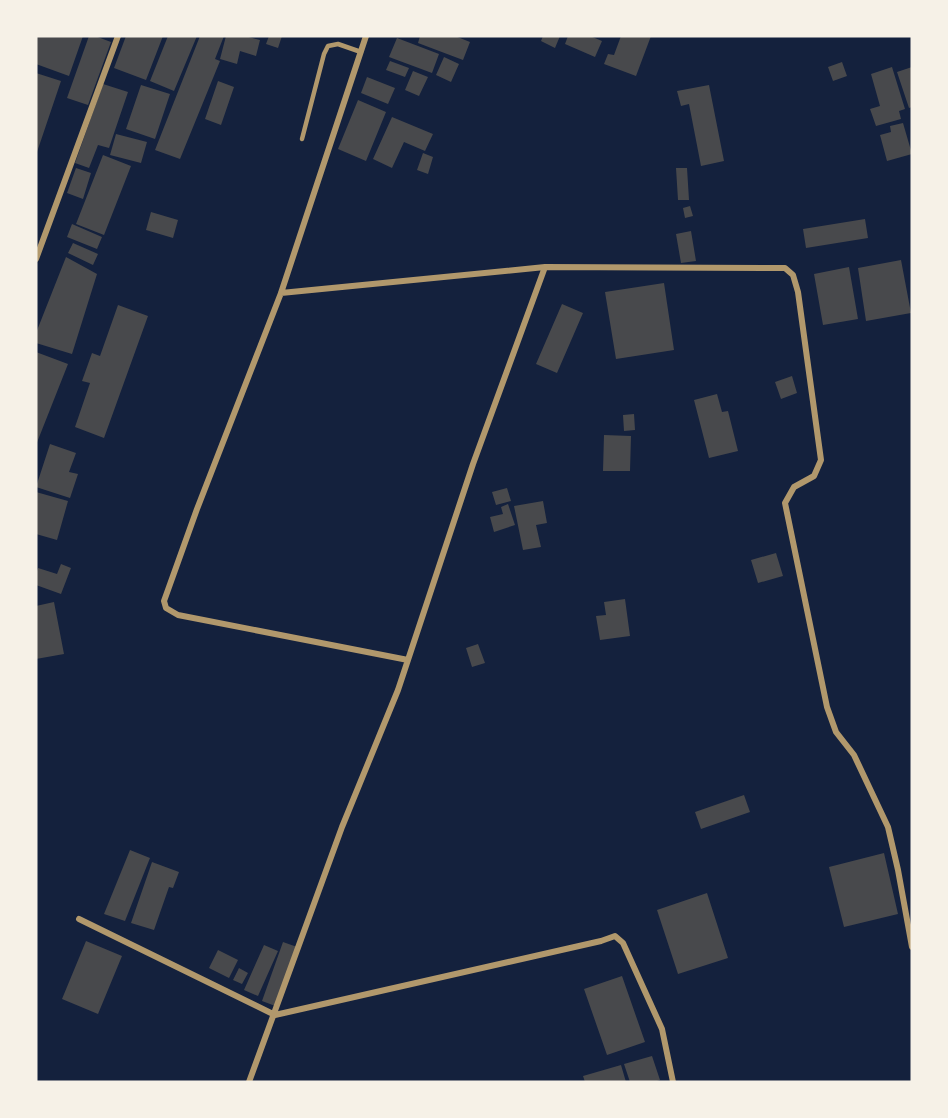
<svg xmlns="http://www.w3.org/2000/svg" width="948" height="1118" font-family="'IBM Plex Serif',serif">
	<rect width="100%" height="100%" fill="#14213d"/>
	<path fill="#48494c" d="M 36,36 L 83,36 L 69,76 L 36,64 Z
		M 89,36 L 95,36 L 111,42 L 88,105 L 67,98 Z
		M 126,36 L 163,36 L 146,80 L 114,68 Z
		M 168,36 L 197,36 L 174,91 L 150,81 Z
		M 200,36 L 224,36 L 215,59 L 220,61 L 180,159 L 155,150 Z
		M 226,36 L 245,36 L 260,40 L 256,56 L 240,51 L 237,64 L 220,59 Z
		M 269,36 L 282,36 L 278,48 L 266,44 Z
		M 420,36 L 455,36 L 470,42 L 463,60 L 418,43 Z
		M 543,36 L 560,36 L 555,48 L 541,41 Z
		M 568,36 L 590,36 L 602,41 L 595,57 L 565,44 Z
		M 621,36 L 651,36 L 636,76 L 604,64 L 608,54 L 614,55 Z
		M 397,38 L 439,54 L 432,73 L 389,57 Z
		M 444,57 L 459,64 L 451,82 L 436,75 Z
		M 390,61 L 409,68 L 405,77 L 386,70 Z
		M 842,62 L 847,76 L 833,81 L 828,67 Z
		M 892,67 L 905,109 L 899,111 L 901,119 L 876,126 L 870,109 L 880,106 L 871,74 Z
		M 912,67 L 912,107 L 909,108 L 897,72 Z
		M 413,71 L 428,77 L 419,96 L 405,90 Z
		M 36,73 L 61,81 L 36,155 Z
		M 367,77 L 395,88 L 388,104 L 361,93 Z
		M 218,81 L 234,87 L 221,125 L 205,119 Z
		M 103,84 L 128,92 L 109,148 L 98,145 L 89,168 L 75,163 Z
		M 141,85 L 170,94 L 155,139 L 126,129 Z
		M 709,85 L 724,161 L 701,166 L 689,104 L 681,106 L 677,91 Z
		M 358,100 L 386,112 L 366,161 L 338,149 Z
		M 392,117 L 433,134 L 425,151 L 404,142 L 392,168 L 373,159 Z
		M 903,123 L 912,154 L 887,161 L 880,135 L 891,132 L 890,126 Z
		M 116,134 L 147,142 L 141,163 L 110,155 Z
		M 423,153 L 433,157 L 428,174 L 417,170 Z
		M 103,155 L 131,166 L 104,235 L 76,224 Z
		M 76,168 L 91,173 L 83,199 L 67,193 Z
		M 676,168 L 687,168 L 689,200 L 678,200 Z
		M 690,206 L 693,216 L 685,218 L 683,208 Z
		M 151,212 L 178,220 L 173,238 L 146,230 Z
		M 865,219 L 868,238 L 806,248 L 803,229 Z
		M 72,224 L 102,237 L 97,249 L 67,237 Z
		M 691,231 L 696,261 L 681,263 L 676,234 Z
		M 73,243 L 98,254 L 93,265 L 68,253 Z
		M 66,257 L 97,274 L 72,354 L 36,343 L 36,333 Z
		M 901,260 L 911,313 L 866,321 L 858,268 Z
		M 849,267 L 858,319 L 823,325 L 814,274 Z
		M 664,283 L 674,350 L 616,359 L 605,292 Z
		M 562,304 L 583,313 L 557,373 L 536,364 Z
		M 118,305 L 148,316 L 104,438 L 75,427 L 90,383 L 82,381 L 92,353 L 100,356 Z
		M 36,352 L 68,364 L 36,445 Z
		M 792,376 L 797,393 L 781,399 L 775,382 Z
		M 717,394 L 722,412 L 728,411 L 738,451 L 709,458 L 694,400 Z
		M 634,414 L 635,430 L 624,431 L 623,415 Z
		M 604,435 L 631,436 L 630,471 L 603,471 Z
		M 50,444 L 76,453 L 69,472 L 78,474 L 70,498 L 36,487 Z
		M 507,488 L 511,501 L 496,505 L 492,492 Z
		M 36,492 L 68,501 L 57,540 L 36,534 Z
		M 543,501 L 547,523 L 536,525 L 541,547 L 523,550 L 514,506 Z
		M 508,504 L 515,525 L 494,532 L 490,517 L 503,514 L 501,507 Z
		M 776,553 L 783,576 L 758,583 L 751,560 Z
		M 61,564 L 71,568 L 61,594 L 36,585 L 36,574 L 38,568 L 57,574 Z
		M 625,599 L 630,636 L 600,640 L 596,616 L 606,615 L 604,602 Z
		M 54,602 L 64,654 L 36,659 L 36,606 Z
		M 478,644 L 485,663 L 472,667 L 466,648 Z
		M 744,795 L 750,812 L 701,829 L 695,812 Z
		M 130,850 L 150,858 L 125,921 L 104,914 Z
		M 884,853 L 898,914 L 844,927 L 829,867 Z
		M 152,862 L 179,872 L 173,888 L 169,887 L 154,930 L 131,923 Z
		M 707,893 L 728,958 L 678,974 L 657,910 Z
		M 86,941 L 122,956 L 98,1014 L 62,999 Z
		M 283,942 L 300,948 L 278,1007 L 262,1001 Z
		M 264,945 L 278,951 L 258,996 L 244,990 Z
		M 218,950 L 238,960 L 229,978 L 209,968 Z
		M 239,968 L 248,973 L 242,984 L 233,980 Z
		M 622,976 L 645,1042 L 607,1055 L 584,989 Z
		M 652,1056 L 660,1080 L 654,1082 L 630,1082 L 624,1064 Z
		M 621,1065 L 626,1082 L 585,1082 L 583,1076 Z"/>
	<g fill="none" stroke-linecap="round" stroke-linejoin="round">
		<path stroke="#b1986c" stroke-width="4.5" d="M 302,139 L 324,54 L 328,46 L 338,44 L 361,52"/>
		<path stroke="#b1986c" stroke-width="6" d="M 366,36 L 281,293 L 197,509 L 164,601 L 166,608 L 178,615 L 408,660
			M 36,259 L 118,36
			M 281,293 L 545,267 L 785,268 L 793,275 L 798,292 L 821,460 L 814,476 L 794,487 L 785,503 L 827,707 L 836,732 L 854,755 L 888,827 L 898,870 L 912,947
			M 79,919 L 275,1015 L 601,941 L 615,936 L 623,943 L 662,1029 L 673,1082
			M 249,1082 L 342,827 L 398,690 L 473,464 L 545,267"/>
	</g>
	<rect width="948" height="1118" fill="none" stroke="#f6f1e7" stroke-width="75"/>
</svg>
